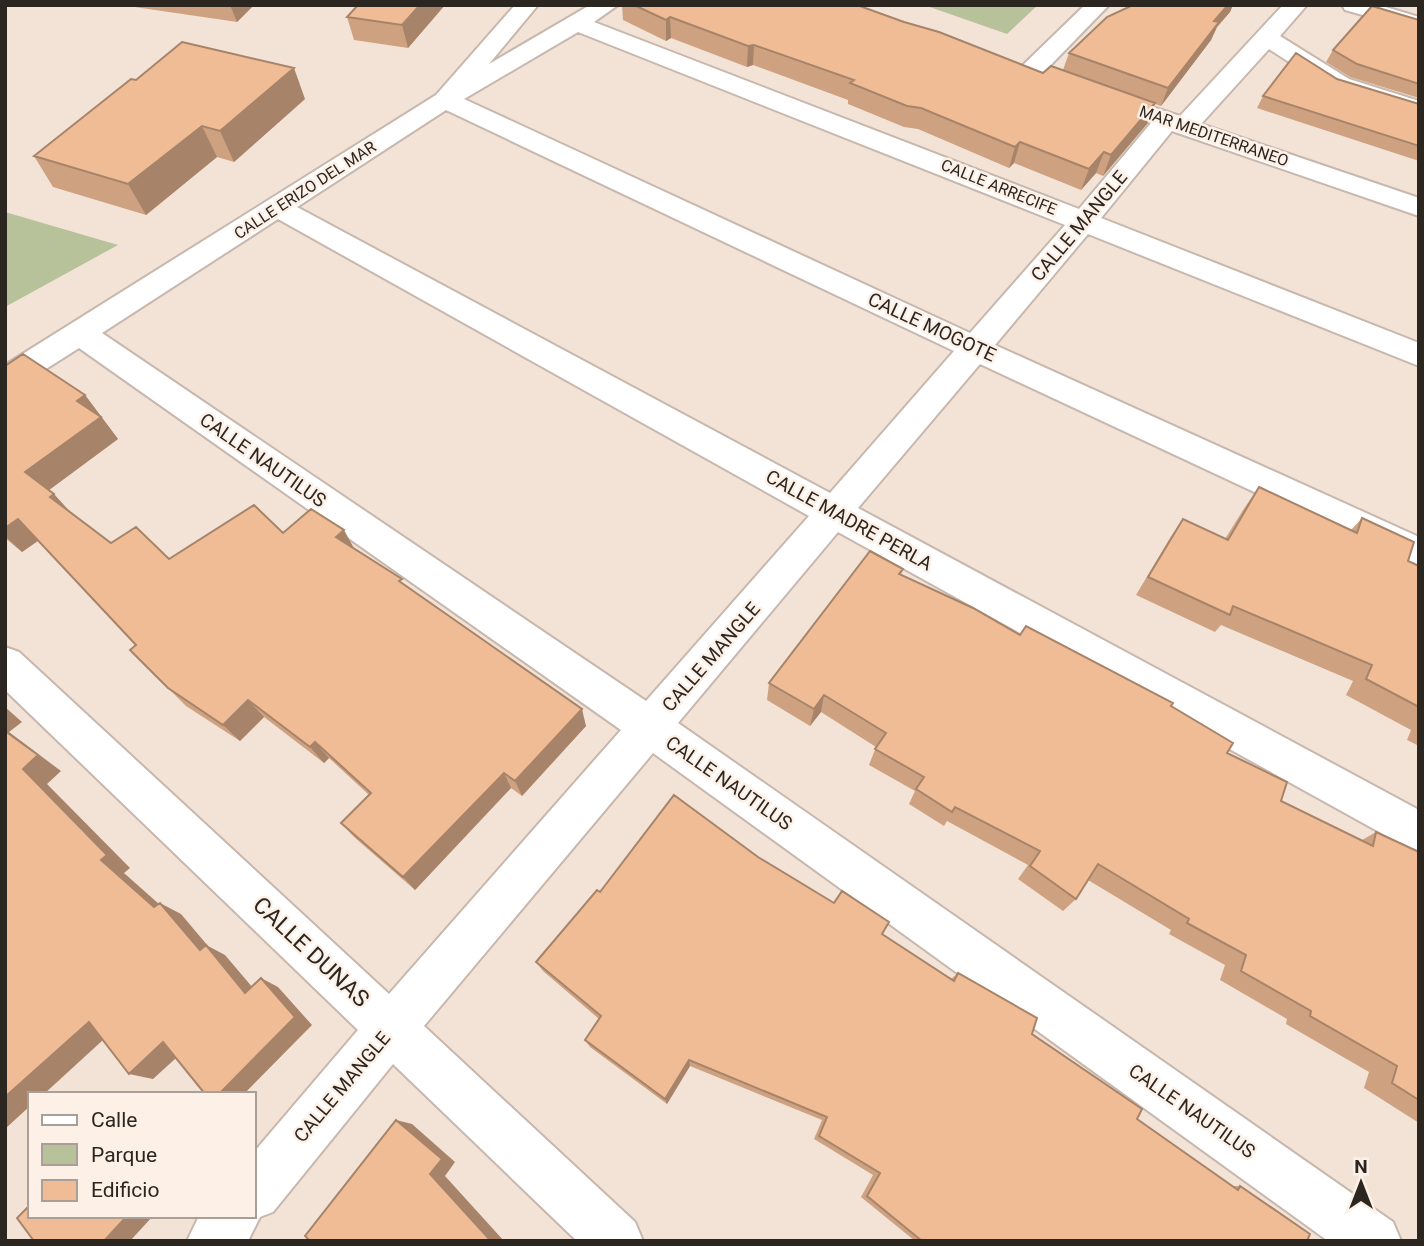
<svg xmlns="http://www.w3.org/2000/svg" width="1424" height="1246" font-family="Roboto,sans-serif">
	<rect width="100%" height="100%" fill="#f3e3d7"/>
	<path fill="#b7c29a" d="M 924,5 L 1038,5 L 1007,34 Z
		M 5,212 L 118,245 L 5,307 Z"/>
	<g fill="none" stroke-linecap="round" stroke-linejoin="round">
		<g stroke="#c7b7ac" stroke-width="4">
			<path id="minor" d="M 515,5 L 538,5 L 489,64 L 590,5 L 618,5 L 594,22 L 1079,209 L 1151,123 L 1134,117 L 1130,112 L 1134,107 L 1143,104 L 1180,116 L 1283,5 L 1307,5 L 1280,36 L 1349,79 L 1419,101 L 1419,117 L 1331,89 L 1269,49 L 1201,124 L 1419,198 L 1419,216 L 1172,131 L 1101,218 L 1419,343 L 1419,366 L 1088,234 L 995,345 L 1419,537 L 1419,569 L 980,364 L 858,508 L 1419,810 L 1419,854 L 838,532 L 678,723 L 1393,1222 L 1401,1241 L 1328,1241 L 653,753 L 424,1026 L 635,1222 L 643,1241 L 577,1241 L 393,1064 L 273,1212 L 260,1217 L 248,1241 L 187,1241 L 199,1216 L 254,1216 L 254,1152 L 358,1030 L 5,690 L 5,647 L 19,652 L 389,994 L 621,730 L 79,348 L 16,388 L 5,391 L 5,365 L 436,95 ZM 578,32 L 1065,225 L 970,333 L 464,99 ZM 446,110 L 954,351 L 830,493 L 297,207 ZM 278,219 L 809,516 L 646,701 L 102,333 Z
				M 1085,5 L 1109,5 L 1040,76 L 1031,78 L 1022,76 L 1019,71 L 1022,66 Z
				M 1342,5 L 1379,5 L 1419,17 L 1419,31 L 1345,10 Z"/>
		</g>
		<use href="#minor" fill="#fff" fill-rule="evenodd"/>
	</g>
	<path fill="#cea281" d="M 121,5 L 254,5 L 237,22 Z
		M 445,5 L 408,48 L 354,40 L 347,17 Z
		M 622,5 L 857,5 L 1043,73 L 1063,70 L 1069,53 L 1133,5 L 1233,5 L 1230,12 L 1217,27 L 1211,40 L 1161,106 L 1155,104 L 1147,124 L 1103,176 L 1096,173 L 1081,190 L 1014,163 L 1009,168 L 918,129 L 904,127 L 848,104 L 848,100 L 753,65 L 747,67 L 671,38 L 666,41 L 623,20 Z
		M 1419,20 L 1419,98 L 1350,77 L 1326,62 L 1333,50 Z
		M 1337,79 L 1419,104 L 1419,161 L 1257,108 L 1263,96 Z
		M 305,99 L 234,162 L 217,157 L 146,215 L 53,187 L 34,156 Z
		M 5,366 L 85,395 L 118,439 L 49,490 L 72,514 L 111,543 L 169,559 L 283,533 L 354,549 L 405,585 L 586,726 L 522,796 L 511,788 L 415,890 L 354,837 L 341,823 L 369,795 L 329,758 L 324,763 L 264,717 L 240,741 L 186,706 L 168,688 L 136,645 L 38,541 L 22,552 L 5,538 Z
		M 1259,487 L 1351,530 L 1362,518 L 1408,561 L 1419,566 L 1419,746 L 1407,740 L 1411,730 L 1346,695 L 1353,681 L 1221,625 L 1215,632 L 1136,595 L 1170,538 L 1183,519 L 1225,539 L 1245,507 Z
		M 903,569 L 901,575 L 1020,635 L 1171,706 L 1227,753 L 1281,801 L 1362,840 L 1376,832 L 1419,852 L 1419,1123 L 1364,1088 L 1369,1072 L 1286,1024 L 1287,1019 L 1220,980 L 1225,965 L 1169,934 L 1171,930 L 1088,880 L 1076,899 L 1063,911 L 1018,879 L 1028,865 L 947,821 L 944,826 L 909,804 L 915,791 L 869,765 L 876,747 L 821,712 L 810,726 L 767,700 L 769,683 Z
		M 758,857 L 882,934 L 951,979 L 958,973 L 1137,1119 L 1233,1186 L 1240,1186 L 1307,1241 L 915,1241 L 861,1197 L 873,1175 L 814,1139 L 822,1120 L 690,1066 L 667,1104 L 590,1047 L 585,1040 L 599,1019 L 543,971 L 536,962 L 600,892 Z"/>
	<path fill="#a78469" d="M 230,5 L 254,5 L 237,22 Z
		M 420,5 L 445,5 L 408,48 L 402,25 Z
		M 1228,5 L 1233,5 L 1230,12 L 1217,27 L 1211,40 L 1161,106 L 1168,88 L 1214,21 Z
		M 670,17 L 671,38 L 666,41 L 666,20 Z
		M 754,45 L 753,65 L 747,67 L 748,46 Z
		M 294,68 L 305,99 L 234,162 L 220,131 Z
		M 1155,103 L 1147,124 L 1103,176 L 1111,155 Z
		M 202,126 L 217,157 L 146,215 L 128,184 Z
		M 1020,142 L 1014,163 L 1009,168 L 1015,147 Z
		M 1104,152 L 1096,173 L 1081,190 L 1089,169 Z
		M 85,395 L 118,439 L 45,493 L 25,472 L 77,401 Z
		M 54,494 L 73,515 L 50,497 Z
		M 18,519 L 39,540 L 22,552 L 5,536 L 5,528 Z
		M 344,530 L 355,550 L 336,537 Z
		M 824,695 L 821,712 L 810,726 L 814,709 Z
		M 248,700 L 264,717 L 240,741 L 223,725 Z
		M 5,707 L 22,722 L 9,732 L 61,771 L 47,784 L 130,868 L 124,873 L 168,912 L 160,903 L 181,914 L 208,946 L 225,955 L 264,1001 L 245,993 L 154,907 L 101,860 L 23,769 L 5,731 Z
		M 582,709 L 586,726 L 522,796 L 515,781 Z
		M 315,742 L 329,758 L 324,763 L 310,747 Z
		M 504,773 L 511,788 L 415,890 L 403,877 Z
		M 261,978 L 278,987 L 312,1025 L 244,1094 L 219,1094 Z
		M 89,1022 L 115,1029 L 44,1094 L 30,1094 L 30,1106 L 5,1129 L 5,1097 Z
		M 163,1042 L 186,1049 L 153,1079 L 129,1074 Z
		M 689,1060 L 690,1066 L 667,1104 L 665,1099 Z
		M 396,1120 L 412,1124 L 455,1162 L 445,1176 L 504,1241 L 491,1241 L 430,1174 Z
		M 127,1216 L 153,1216 L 130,1241 L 104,1241 Z"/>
	<path fill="#efbc96" stroke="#a78469" stroke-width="2" d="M 358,5 L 420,5 L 402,25 L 347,17 Z
		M 634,5 L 857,5 L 904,22 L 939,32 L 1043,73 L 1051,66 L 1155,103 L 1111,155 L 1104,152 L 1089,169 L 1020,142 L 1015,147 L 921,108 L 907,106 L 850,83 L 854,80 L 754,45 L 748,46 L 670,17 L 666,20 Z
		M 1133,5 L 1228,5 L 1214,21 L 1219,22 L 1168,88 L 1069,53 L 1107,17 Z
		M 1372,6 L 1419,20 L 1419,84 L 1357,64 L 1333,50 Z
		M 182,42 L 294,68 L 220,131 L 202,126 L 128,184 L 34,156 L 131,79 L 136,80 Z
		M 1296,53 L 1337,79 L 1419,104 L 1419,146 L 1263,96 Z
		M 23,354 L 85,395 L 77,401 L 101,417 L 25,472 L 54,494 L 50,497 L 111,543 L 136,527 L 169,559 L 254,505 L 283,533 L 311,509 L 344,530 L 336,537 L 402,579 L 399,581 L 582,709 L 515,781 L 504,773 L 403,877 L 341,823 L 371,793 L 315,742 L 310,747 L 248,700 L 223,725 L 168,688 L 130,650 L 136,645 L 18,519 L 5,528 L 5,366 Z
		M 1259,487 L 1357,533 L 1362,518 L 1414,542 L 1408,561 L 1419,566 L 1419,707 L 1366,679 L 1372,665 L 1233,606 L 1230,615 L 1148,577 L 1183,519 L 1228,540 Z
		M 870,551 L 903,569 L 899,574 L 973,608 L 1020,635 L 1026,626 L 1173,703 L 1171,706 L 1233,743 L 1227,753 L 1287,782 L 1281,801 L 1373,846 L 1376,832 L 1419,852 L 1419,1100 L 1392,1083 L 1397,1066 L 1310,1016 L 1311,1011 L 1241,971 L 1246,955 L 1187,923 L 1189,919 L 1098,864 L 1076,899 L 1030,866 L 1040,851 L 955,807 L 952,812 L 916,789 L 924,777 L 875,749 L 886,733 L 824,695 L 814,709 L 769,683 Z
		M 5,731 L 38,755 L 23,769 L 107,855 L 101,860 L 154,907 L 160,903 L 200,950 L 206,945 L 245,993 L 261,978 L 295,1017 L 219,1094 L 205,1094 L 163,1042 L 129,1074 L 89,1022 L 5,1097 Z
		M 674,795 L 758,857 L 834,903 L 842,891 L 889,922 L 882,934 L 954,981 L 958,973 L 1037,1018 L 1032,1034 L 1142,1109 L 1137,1119 L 1238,1190 L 1240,1186 L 1310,1234 L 1307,1241 L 922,1241 L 867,1196 L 880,1173 L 819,1136 L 827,1117 L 689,1060 L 665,1099 L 585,1040 L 601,1016 L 536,962 L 597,890 L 600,892 Z
		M 396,1120 L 442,1159 L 430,1174 L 491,1241 L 310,1241 L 305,1236 Z
		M 30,1205 L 30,1216 L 127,1216 L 104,1241 L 34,1241 L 17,1218 Z"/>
	<g text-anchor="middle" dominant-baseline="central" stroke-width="5" stroke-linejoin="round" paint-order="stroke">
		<g font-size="16" fill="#2c2621" stroke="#fdf0e7">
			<text transform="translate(1214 136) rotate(19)">MAR MEDITERRANEO</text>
			<text transform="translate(999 187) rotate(22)">CALLE ARRECIFE</text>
			<text transform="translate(305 190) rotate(-33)">CALLE ERIZO DEL MAR</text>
		</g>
		<g font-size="19" fill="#2c2621" stroke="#fdf0e7">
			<text transform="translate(1079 226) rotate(-50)">CALLE MANGLE</text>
			<text transform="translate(932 327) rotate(25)">CALLE MOGOTE</text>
			<text transform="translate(263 460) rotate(35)">CALLE NAUTILUS</text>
			<text transform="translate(849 520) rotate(29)">CALLE MADRE PERLA</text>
			<text transform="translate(711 657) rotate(-49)">CALLE MANGLE</text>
			<text transform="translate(729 783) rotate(35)">CALLE NAUTILUS</text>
			<text transform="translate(342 1087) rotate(-50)">CALLE MANGLE</text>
			<text transform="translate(1192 1111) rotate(35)">CALLE NAUTILUS</text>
		</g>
		<g font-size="23" fill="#2c2621" stroke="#fdf0e7">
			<text transform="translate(311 952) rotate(43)">CALLE DUNAS</text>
		</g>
	</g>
	<rect width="1424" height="1246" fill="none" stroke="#2c2621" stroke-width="14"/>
	<rect x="28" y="1092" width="228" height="126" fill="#fdf0e7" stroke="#a99f98" stroke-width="2"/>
	<rect x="42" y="1115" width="35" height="10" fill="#ffffff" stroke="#a99f98" stroke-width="2"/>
	<text x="91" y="1127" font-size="21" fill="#2c2621">Calle</text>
	<rect x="42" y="1144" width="35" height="21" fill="#b7c29a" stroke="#a99f98" stroke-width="2"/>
	<text x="91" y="1162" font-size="21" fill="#2c2621">Parque</text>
	<rect x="42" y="1180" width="35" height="21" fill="#efbc96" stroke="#a99f98" stroke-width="2"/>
	<text x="91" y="1197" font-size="21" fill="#2c2621">Edificio</text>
	<g transform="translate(1361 1183)" stroke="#fdf0e7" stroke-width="5" paint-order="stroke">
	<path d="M0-5L12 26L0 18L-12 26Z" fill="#2c2621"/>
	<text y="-10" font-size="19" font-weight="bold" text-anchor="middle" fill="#2c2621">N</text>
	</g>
</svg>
